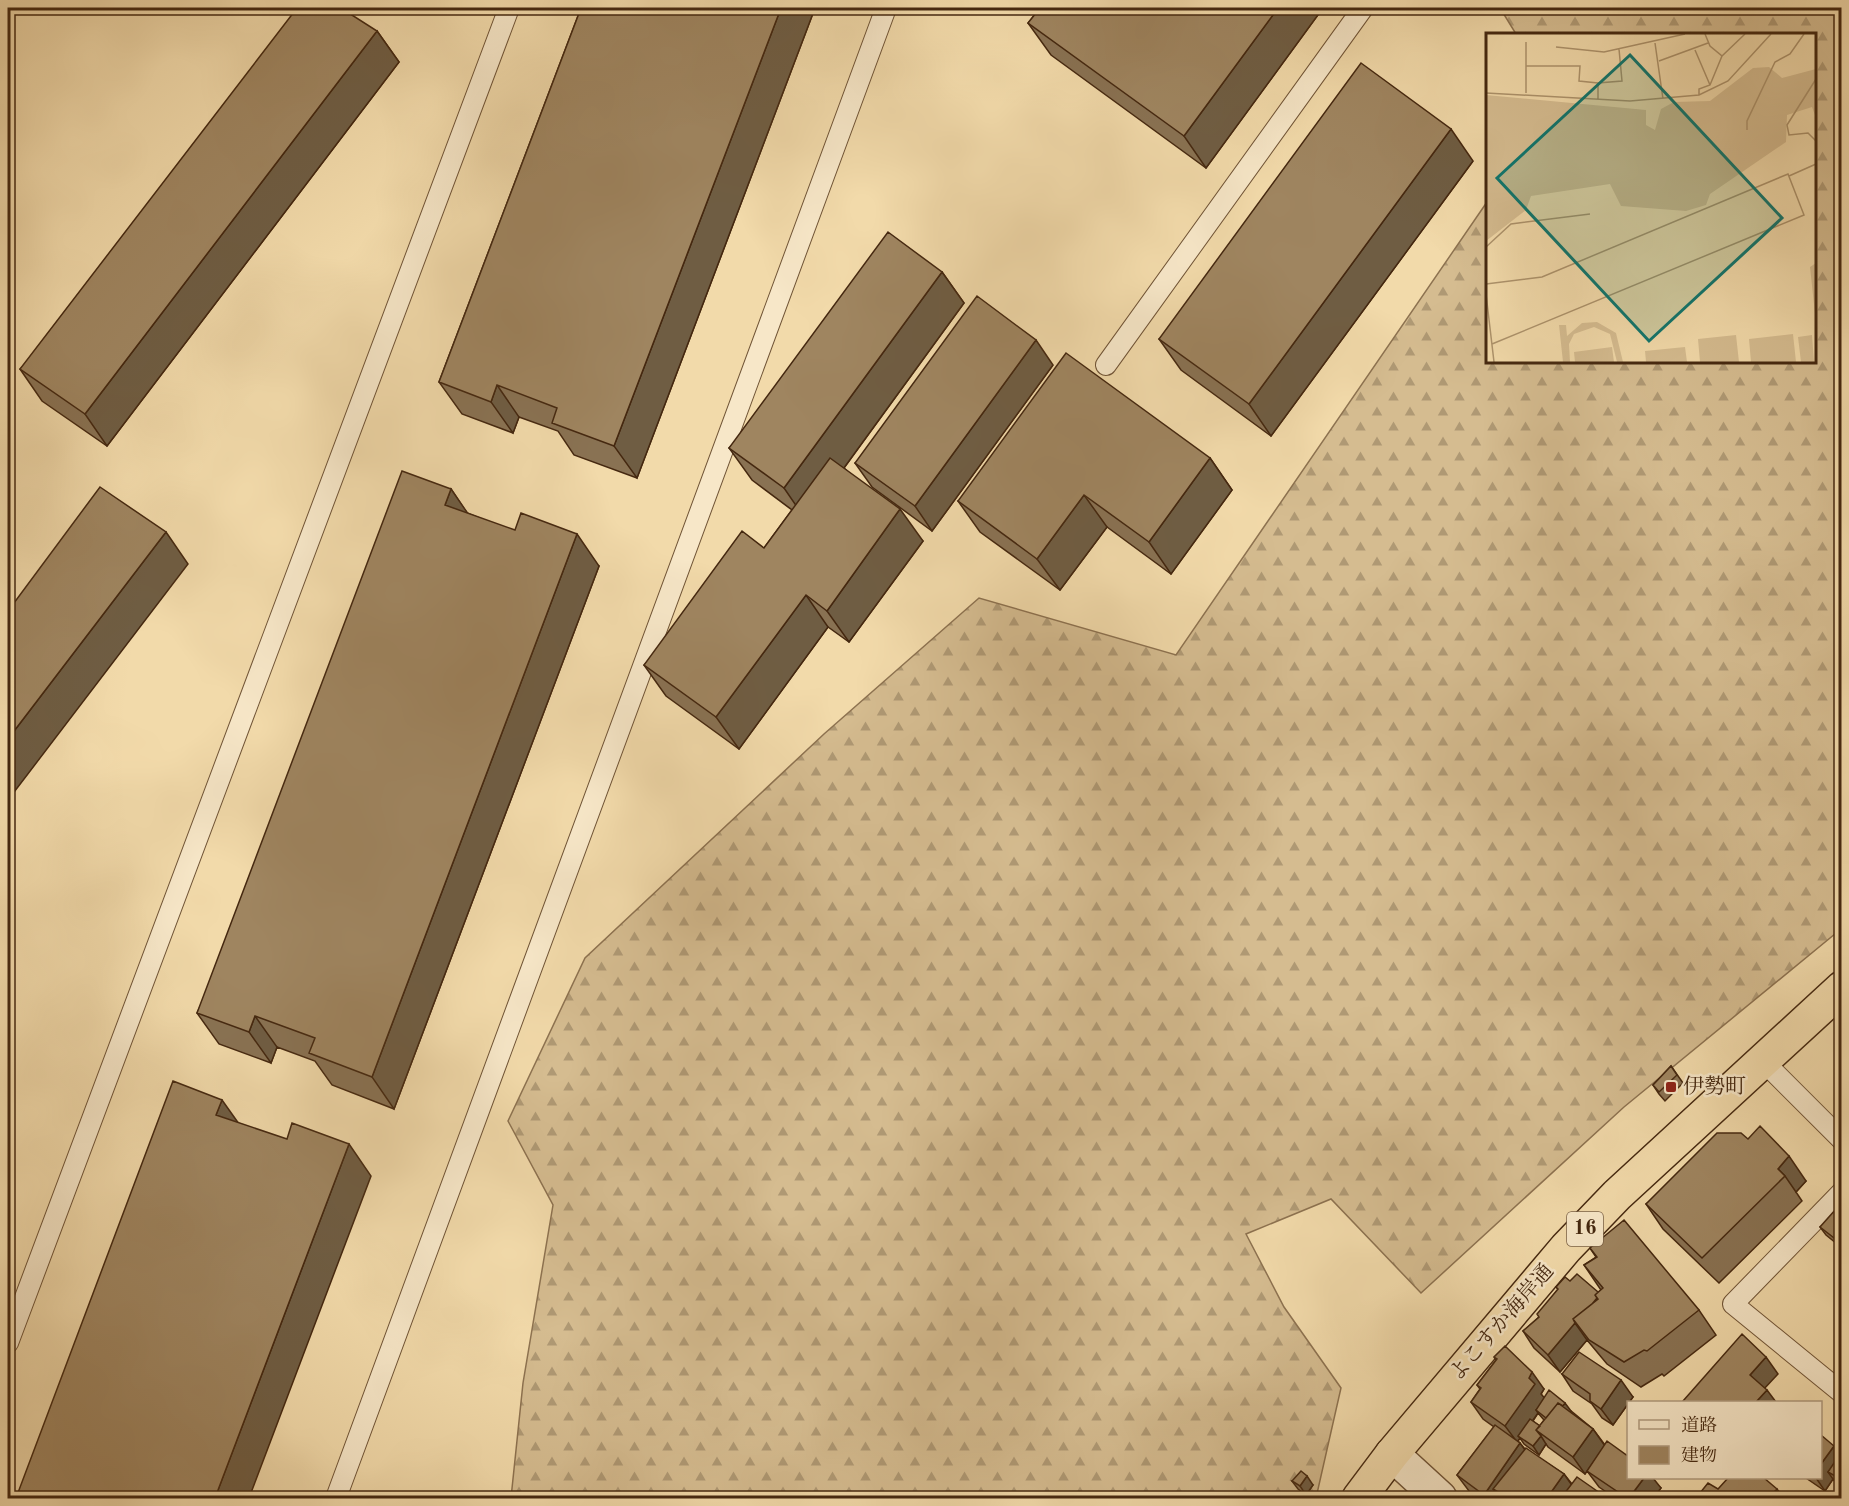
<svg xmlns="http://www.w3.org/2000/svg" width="1849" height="1506" font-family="'Old Standard TT','Noto Serif JP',serif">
	<defs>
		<pattern id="forest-firs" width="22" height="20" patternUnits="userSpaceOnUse" patternTransform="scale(1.5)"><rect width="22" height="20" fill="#d5bc90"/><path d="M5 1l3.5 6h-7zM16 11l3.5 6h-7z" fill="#af9974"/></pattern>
	</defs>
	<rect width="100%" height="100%" fill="#f2daaa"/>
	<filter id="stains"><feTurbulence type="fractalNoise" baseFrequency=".00333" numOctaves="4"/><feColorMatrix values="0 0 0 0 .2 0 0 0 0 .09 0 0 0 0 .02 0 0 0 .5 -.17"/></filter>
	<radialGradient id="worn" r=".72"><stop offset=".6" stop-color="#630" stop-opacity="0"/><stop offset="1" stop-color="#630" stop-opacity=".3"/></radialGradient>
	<path fill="url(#forest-firs)" stroke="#8d7250" stroke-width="1.5" d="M 1500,8 L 1841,8 L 1841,929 L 1624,1107 L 1421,1293 L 1331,1199 L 1246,1234 L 1284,1307 L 1341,1388 L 1316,1498 L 511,1498 L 523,1383 L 553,1205 L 508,1121 L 585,958 L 824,734 L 979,598 L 1176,655 L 1487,202 L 1488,362 L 1814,362 L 1814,34 L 1516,34 Z"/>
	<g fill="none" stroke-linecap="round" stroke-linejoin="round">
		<g stroke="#705436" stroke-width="22">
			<path id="service" d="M 1106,365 L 1363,8
				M 1763,1061 L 1842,1140
				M 1842,1192 L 1733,1304 L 1842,1393
				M 8,1343 L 509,8
				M 336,1498 L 886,8"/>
		</g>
		<g stroke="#705436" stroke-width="36">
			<path id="minor" d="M 1392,1454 L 1440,1498"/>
		</g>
		<g stroke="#452810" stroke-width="36">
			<path id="trunk" d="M 1359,1498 L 1392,1454 L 1566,1248 L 1617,1195 L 1842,988"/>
		</g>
		<use href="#service" stroke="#f7e7c8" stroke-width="20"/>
		<use href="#minor" stroke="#f7e7c8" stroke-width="33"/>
		<use href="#trunk" stroke="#f2daaa" stroke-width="33"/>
	</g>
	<path fill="#897253" stroke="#452810" stroke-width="1.5" fill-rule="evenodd" d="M 581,8 L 815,8 L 637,478 L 574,455 L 558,431 L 519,417 L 513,433 L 462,414 L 439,382 Z
		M 1040,8 L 1323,8 L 1206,168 L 1051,55 L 1028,23 Z
		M 377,31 L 399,62 L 107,446 L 42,401 L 20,369 Z
		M 1473,161 L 1271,436 L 1181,370 L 1159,339 Z
		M 942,272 L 964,303 L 844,468 L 923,541 L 849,642 L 828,627 L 739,749 L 666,696 L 644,665 L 764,548 L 792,510 L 752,480 L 729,448 Z
		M 1053,365 L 932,531 L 872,487 L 855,463 Z
		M 1210,458 L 1232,490 L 1171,574 L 1107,527 L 1060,590 L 980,532 L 958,501 Z
		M 451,489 L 467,513 L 599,566 L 394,1109 L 332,1085 L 315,1061 L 277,1047 L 271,1063 L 219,1044 L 197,1013 Z
		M 1671,1066 L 1683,1083 L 1665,1101 L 1659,1094 L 1653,1085 Z
		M 1748,1139 L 1806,1181 L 1796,1192 L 1802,1201 L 1719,1283 L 1663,1229 L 1646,1204 Z
		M 1842,1213 L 1842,1248 L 1826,1235 L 1820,1227 Z
		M 1590,1248 L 1699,1310 L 1716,1335 L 1664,1376 L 1662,1374 L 1641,1387 L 1607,1364 L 1587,1340 L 1560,1372 L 1534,1348 L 1523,1331 L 1539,1317 L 1558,1289 L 1556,1287 L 1570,1281 L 1598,1292 L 1601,1290 L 1584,1265 L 1596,1257 Z
		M 1494,1357 L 1544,1389 L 1541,1394 L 1544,1398 L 1571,1411 L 1593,1429 L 1605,1445 L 1661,1488 L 1653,1498 L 1615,1498 L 1599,1487 L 1587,1471 L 1588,1469 L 1585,1474 L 1548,1447 L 1546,1444 L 1539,1455 L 1524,1444 L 1520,1438 L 1518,1441 L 1525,1449 L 1564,1474 L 1572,1484 L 1607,1498 L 1479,1498 L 1469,1491 L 1457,1475 L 1494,1427 L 1483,1419 L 1471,1402 L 1480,1389 L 1477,1385 L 1496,1360 ZM 1538,1413 L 1544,1420 L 1540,1426 L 1533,1421 Z
		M 1562,1374 L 1633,1397 L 1613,1425 L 1602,1418 L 1592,1404 L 1573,1391 Z
		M 1842,1451 L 1842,1489 L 1833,1479 L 1825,1491 L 1806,1478 L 1821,1478 Z
		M 1292,1481 L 1313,1485 L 1306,1495 L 1298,1489 Z"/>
	<path fill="#6f5d43" stroke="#452810" stroke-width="1.5" d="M 781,8 L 815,8 L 637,478 L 614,446 Z
		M 1278,8 L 1323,8 L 1206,168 L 1184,136 Z
		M 377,31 L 399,62 L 107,446 L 85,414 Z
		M 1451,129 L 1473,161 L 1271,436 L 1249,404 Z
		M 942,272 L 964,303 L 806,520 L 784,488 Z
		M 1036,340 L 1053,365 L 932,531 L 915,506 Z
		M 497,385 L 519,417 L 513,433 L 491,402 Z
		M 1210,458 L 1232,490 L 1171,574 L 1149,542 Z
		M 451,489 L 473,521 L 445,505 Z
		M 1084,495 L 1107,527 L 1060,590 L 1037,559 Z
		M 900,509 L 923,541 L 849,642 L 827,611 Z
		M 166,532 L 188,564 L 8,800 L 8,739 Z
		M 577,534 L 599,566 L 394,1109 L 372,1077 Z
		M 806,595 L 828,627 L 739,749 L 716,717 Z
		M 255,1016 L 277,1047 L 271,1063 L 249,1032 Z
		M 222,1100 L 244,1131 L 216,1115 Z
		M 349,1144 L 371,1176 L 249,1498 L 215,1498 Z
		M 1789,1156 L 1806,1181 L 1796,1192 L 1785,1176 L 1778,1169 Z
		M 1575,1323 L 1587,1340 L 1560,1372 L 1548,1355 Z
		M 1766,1357 L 1778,1374 L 1762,1391 L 1750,1375 Z
		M 1532,1372 L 1544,1389 L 1541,1394 L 1547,1401 L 1536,1410 L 1538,1413 L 1521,1437 L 1518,1436 L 1520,1438 L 1517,1442 L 1505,1426 Z
		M 1621,1380 L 1633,1397 L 1613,1425 L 1601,1409 Z
		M 1767,1390 L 1776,1402 L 1756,1402 Z
		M 1565,1403 L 1571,1411 L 1557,1430 L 1551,1421 Z
		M 1593,1429 L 1605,1446 L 1585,1474 L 1573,1457 Z
		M 1541,1436 L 1546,1444 L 1539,1455 L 1533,1446 Z
		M 1520,1443 L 1532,1460 L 1500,1493 L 1493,1489 L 1500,1498 L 1487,1498 L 1484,1495 Z
		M 1834,1446 L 1842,1456 L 1828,1472 L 1833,1479 L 1825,1491 L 1816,1478 L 1821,1478 L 1821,1464 Z
		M 1564,1474 L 1576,1491 L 1571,1498 L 1547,1498 Z
		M 1307,1476 L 1313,1485 L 1306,1495 L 1300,1486 Z
		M 1644,1478 L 1653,1478 L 1661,1488 L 1653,1498 L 1629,1498 Z
		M 1777,1489 L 1784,1498 L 1768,1498 Z"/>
	<path fill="#9f8560" stroke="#452810" stroke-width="1.5" d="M 297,8 L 341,8 L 377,31 L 85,414 L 20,369 Z
		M 581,8 L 781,8 L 614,446 L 552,423 L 557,408 L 497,385 L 491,402 L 439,382 Z
		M 1040,8 L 1278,8 L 1184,136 L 1028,23 Z
		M 1361,63 L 1451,129 L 1249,404 L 1159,339 Z
		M 888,232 L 942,272 L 784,488 L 729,448 Z
		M 977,296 L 1036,340 L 915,506 L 855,463 Z
		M 1066,353 L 1210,458 L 1149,542 L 1084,495 L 1037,559 L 958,501 Z
		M 830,458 L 900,509 L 827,611 L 806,595 L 716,717 L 644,665 L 742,531 L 764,548 Z
		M 402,471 L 451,489 L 445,505 L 515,530 L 521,513 L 577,534 L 372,1077 L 309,1053 L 315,1038 L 255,1016 L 249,1032 L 197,1013 Z
		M 100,487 L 166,532 L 8,739 L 8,611 Z
		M 1671,1066 L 1677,1075 L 1659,1092 L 1653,1085 Z
		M 173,1081 L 222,1100 L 216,1115 L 287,1139 L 292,1123 L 349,1144 L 215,1498 L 16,1498 Z
		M 1760,1126 L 1789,1156 L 1778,1169 L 1785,1176 L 1702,1258 L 1646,1204 L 1717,1133 L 1741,1133 L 1748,1139 Z
		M 1836,1209 L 1842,1213 L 1842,1237 L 1838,1241 L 1820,1227 Z
		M 1624,1220 L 1699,1310 L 1647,1351 L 1644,1350 L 1624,1362 L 1589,1340 L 1573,1319 L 1598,1299 L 1595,1295 L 1603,1288 L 1584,1265 L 1597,1257 L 1590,1248 Z
		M 1577,1274 L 1598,1292 L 1595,1295 L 1597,1298 L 1592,1304 L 1573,1319 L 1575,1323 L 1548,1355 L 1523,1331 L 1539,1317 L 1537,1314 L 1558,1289 L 1556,1287 L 1565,1277 L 1570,1281 Z
		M 1742,1334 L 1766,1357 L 1750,1375 L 1767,1390 L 1756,1402 L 1684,1402 L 1683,1401 Z
		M 1505,1346 L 1532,1372 L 1529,1378 L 1535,1384 L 1505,1426 L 1471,1402 L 1481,1388 L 1477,1385 L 1497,1359 L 1494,1357 Z
		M 1579,1352 L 1621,1380 L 1601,1409 L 1590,1401 L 1590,1394 L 1562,1374 Z
		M 1549,1390 L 1565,1403 L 1563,1406 L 1558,1403 L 1546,1418 L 1536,1410 Z
		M 1558,1403 L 1593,1429 L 1573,1457 L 1536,1430 Z
		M 1530,1419 L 1540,1426 L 1536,1430 L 1541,1436 L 1533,1446 L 1518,1436 Z
		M 1495,1425 L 1520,1443 L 1484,1495 L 1457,1475 Z
		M 1821,1435 L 1834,1446 L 1821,1464 Z
		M 1607,1441 L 1629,1457 L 1629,1478 L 1644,1478 L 1629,1498 L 1627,1498 L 1587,1471 Z
		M 1526,1448 L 1564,1474 L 1547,1498 L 1497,1498 L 1500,1493 L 1493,1489 Z
		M 1842,1451 L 1842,1480 L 1828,1472 Z
		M 1301,1471 L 1307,1476 L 1300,1486 L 1292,1481 Z
		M 1577,1477 L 1607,1498 L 1561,1498 Z
		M 1728,1478 L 1764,1478 L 1777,1489 L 1768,1498 L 1696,1498 L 1708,1483 L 1718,1489 Z"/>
	<rect fill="#8f2418" stroke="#f7e7c8" stroke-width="2" x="1665" y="1081" width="12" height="12" rx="3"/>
	<g text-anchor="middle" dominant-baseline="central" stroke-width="5" stroke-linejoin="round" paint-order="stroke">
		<rect fill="#f7e7c8" stroke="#7a6147" stroke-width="1.5" x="1567" y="1212" width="36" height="34" rx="4.5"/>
		<g font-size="20" font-weight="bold" fill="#452810">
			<text x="1585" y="1229">16</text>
		</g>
		<g font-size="21" fill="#452810" stroke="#f7e7c8" text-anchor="start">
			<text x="1683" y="1087">伊勢町</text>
		</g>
		<g font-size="21" fill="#452810" stroke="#f7e7c8">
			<text transform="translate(1502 1323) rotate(-49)">よこすか海岸通</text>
		</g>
	</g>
	<g transform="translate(1486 33)">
		<rect width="330" height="330" fill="#f2daaa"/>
		<path d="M 283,34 L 296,45 L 330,36 L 330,85 L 326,74 L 301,82 L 300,109 L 224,161 L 220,172 L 200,178 L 135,173 L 124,151 L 45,163 L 40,177 L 0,208 L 0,62 L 160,77 L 160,92 L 169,97 L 175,76 L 188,69 L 224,68 L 267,35 ZM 330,230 L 330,290 L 324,234 Z" fill="#d5bc90"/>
		<path d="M 111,289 L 130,300 L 137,329 L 131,329 L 124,301 L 108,294 L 88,301 L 83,311 L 84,329 L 77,329 L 73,292 L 80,292 L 81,303 L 96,290 ZM 307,301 L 310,329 L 265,329 L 263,306 ZM 250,302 L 253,329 L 214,329 L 212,306 ZM 326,302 L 328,329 L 315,329 L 312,304 ZM 126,314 L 128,329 L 89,329 L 88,319 ZM 199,314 L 201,329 L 160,329 L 159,318 Z" fill="#d5bc90"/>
		<path fill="none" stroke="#ad936c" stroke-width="1.5" d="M 169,10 L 177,66M 70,14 L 118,19 L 199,1M 209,17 L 224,52M 236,23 L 259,1M 173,28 L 222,10M 40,33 L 94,33 L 93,48 L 112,50M 330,46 L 301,92 L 303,102 L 322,100 L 330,108M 0,60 L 144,68 L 213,62 L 242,48 L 285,1M 40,60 L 40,9M 213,62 L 213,56 L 224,52 L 236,23 L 224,13 L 219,1M 112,66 L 112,50 L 136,48 L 133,16M 261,97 L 261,88 L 289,29 L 304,21 L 318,1M 303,143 L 330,131M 0,214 L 25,191 L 104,181M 0,251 L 56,244 L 302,141 L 318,182 L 6,311M 0,261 L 8,329"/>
		<path fill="#0f766e" fill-opacity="0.15" stroke="#0f766e" stroke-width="3" d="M 144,22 L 296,185 L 163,308 L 11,145 Z"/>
		<rect width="330" height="330" fill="none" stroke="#452810" stroke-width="3"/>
	</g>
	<rect width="1849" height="1506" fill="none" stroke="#f2daaa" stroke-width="30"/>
	<rect x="9" y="9" width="1831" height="1488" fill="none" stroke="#452810" stroke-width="3"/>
	<rect x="15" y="15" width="1819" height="1476" fill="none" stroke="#452810" stroke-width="1.5"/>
	<rect x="1627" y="1401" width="195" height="78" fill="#f7e7c8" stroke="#b09b7e" stroke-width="1.5"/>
	<rect x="1639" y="1420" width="30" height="9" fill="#f7e7c8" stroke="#b09b7e" stroke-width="1.5"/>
	<text x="1681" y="1431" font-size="18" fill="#452810">道路</text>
	<rect x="1639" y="1446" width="30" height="18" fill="#9f8560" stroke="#b09b7e" stroke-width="1.5"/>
	<text x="1681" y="1461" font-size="18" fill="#452810">建物</text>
	<rect width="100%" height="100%" filter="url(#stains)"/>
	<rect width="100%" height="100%" fill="url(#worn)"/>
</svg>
